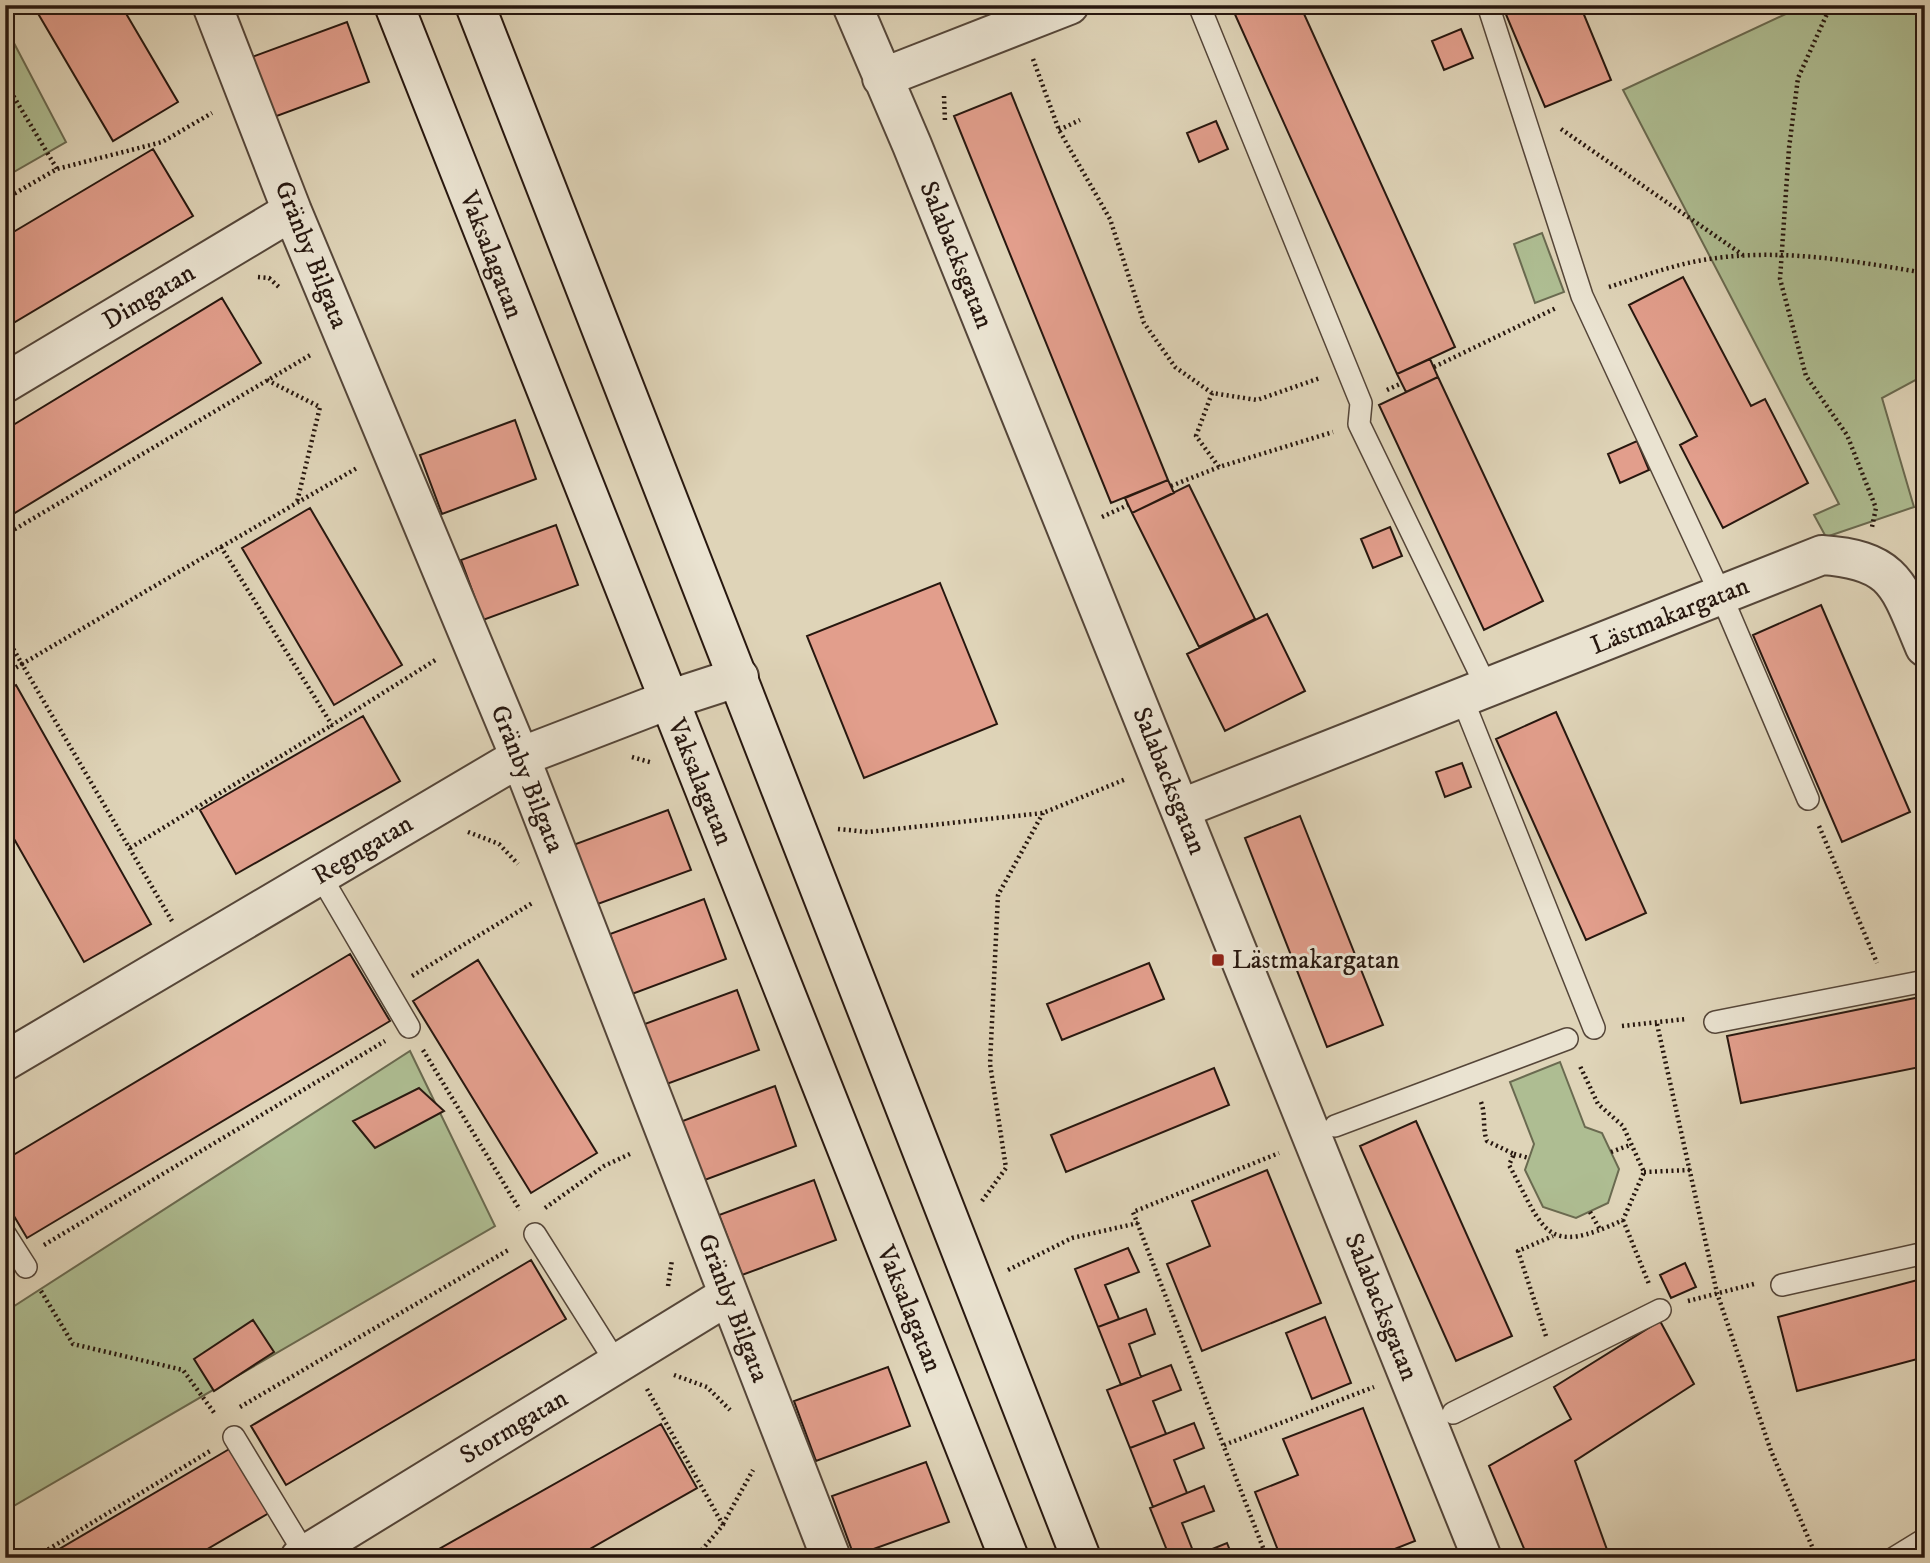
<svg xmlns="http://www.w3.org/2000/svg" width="1930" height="1563" font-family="'IM FELL DW Pica',serif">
	<rect width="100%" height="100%" fill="#dfd4b8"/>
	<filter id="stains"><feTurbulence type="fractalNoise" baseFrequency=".00286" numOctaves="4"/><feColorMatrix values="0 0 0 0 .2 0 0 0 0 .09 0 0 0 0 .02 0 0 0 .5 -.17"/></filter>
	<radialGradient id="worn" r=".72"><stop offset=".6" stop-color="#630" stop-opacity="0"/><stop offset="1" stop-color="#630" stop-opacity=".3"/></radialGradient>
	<path fill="#aebd92" stroke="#6a6a50" stroke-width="2" d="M 1805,5 L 1925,5 L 1925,375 L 1882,398 L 1914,507 L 1826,537 L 1814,515 L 1839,504 L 1623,90 Z
		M 5,26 L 66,142 L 5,177 Z
		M 1542,233 L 1564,292 L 1535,303 L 1514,244 Z
		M 410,1051 L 495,1226 L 5,1511 L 5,1312 Z
		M 1560,1062 L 1585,1127 L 1602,1133 L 1619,1169 L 1608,1203 L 1576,1218 L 1543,1207 L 1525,1170 L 1534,1144 L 1510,1082 Z"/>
	<path fill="#e29e8c" stroke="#27170f" stroke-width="2" d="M 33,5 L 121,5 L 178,102 L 113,141 Z
		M 1244,5 L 1300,5 L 1455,347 L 1397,374 L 1233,10 Z
		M 1502,5 L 1580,5 L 1611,80 L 1545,107 Z
		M 347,22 L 369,82 L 274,117 L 252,57 Z
		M 1461,29 L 1473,58 L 1444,70 L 1432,41 Z
		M 1011,93 L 1168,480 L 1111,503 L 954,116 Z
		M 1216,121 L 1228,149 L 1199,162 L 1187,133 Z
		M 153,149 L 193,216 L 5,328 L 5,237 Z
		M 1683,277 L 1751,406 L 1765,399 L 1808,483 L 1723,528 L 1680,445 L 1697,436 L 1629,305 Z
		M 222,298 L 261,363 L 5,519 L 5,430 Z
		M 1430,359 L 1438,377 L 1406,392 L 1397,374 Z
		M 1438,377 L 1543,601 L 1484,630 L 1379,405 Z
		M 515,420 L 536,479 L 442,514 L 420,455 Z
		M 1637,441 L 1649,470 L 1620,483 L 1608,454 Z
		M 1168,480 L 1174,493 L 1132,513 L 1125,498 Z
		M 1189,485 L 1255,619 L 1199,647 L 1132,513 Z
		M 310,508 L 402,665 L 334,705 L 242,548 Z
		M 556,525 L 578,585 L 483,620 L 461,560 Z
		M 1390,527 L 1402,556 L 1373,568 L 1361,539 Z
		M 940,583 L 997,724 L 864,778 L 807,636 Z
		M 1821,605 L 1910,812 L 1842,842 L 1753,635 Z
		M 1267,614 L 1305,691 L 1225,731 L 1187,654 Z
		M 16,685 L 151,924 L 84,962 L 5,823 L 5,691 Z
		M 1556,712 L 1646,913 L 1586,940 L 1496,739 Z
		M 363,716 L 400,781 L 236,874 L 200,810 Z
		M 1462,763 L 1471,787 L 1445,797 L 1436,772 Z
		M 668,810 L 691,870 L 595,905 L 573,845 Z
		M 1300,816 L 1383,1025 L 1327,1047 L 1245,838 Z
		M 704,899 L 726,959 L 632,994 L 610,934 Z
		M 350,954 L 390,1021 L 27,1238 L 5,1201 L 5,1160 Z
		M 478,960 L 597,1153 L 531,1193 L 413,1001 Z
		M 1149,963 L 1164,999 L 1062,1040 L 1047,1004 Z
		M 737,990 L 759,1050 L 664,1085 L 642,1025 Z
		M 1925,996 L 1925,1066 L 1741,1103 L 1727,1036 Z
		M 1214,1068 L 1229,1105 L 1066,1172 L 1051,1135 Z
		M 775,1086 L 796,1146 L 702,1181 L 680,1122 Z
		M 419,1088 L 444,1111 L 375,1148 L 353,1121 Z
		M 1416,1121 L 1512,1336 L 1456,1361 L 1360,1146 Z
		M 1267,1170 L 1321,1303 L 1202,1351 L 1167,1264 L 1210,1246 L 1192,1201 Z
		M 814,1180 L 836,1240 L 742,1275 L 719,1215 Z
		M 1128,1248 L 1139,1272 L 1105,1285 L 1119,1319 L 1098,1327 L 1075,1269 Z
		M 531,1260 L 566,1319 L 286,1485 L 251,1426 Z
		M 1685,1263 L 1696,1287 L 1671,1298 L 1660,1275 Z
		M 1925,1278 L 1925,1357 L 1797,1391 L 1778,1317 Z
		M 1146,1309 L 1155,1334 L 1129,1344 L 1141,1377 L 1121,1385 L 1098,1327 Z
		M 1325,1317 L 1351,1383 L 1312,1399 L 1286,1333 Z
		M 253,1320 L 274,1352 L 214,1391 L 194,1359 Z
		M 1660,1321 L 1694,1384 L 1575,1461 L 1610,1558 L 1528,1558 L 1489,1466 L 1571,1419 L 1554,1387 Z
		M 1171,1365 L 1181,1390 L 1153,1401 L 1166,1434 L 1130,1448 L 1107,1390 Z
		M 888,1367 L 910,1426 L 816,1461 L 794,1401 Z
		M 1363,1408 L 1415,1541 L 1372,1558 L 1281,1558 L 1255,1492 L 1298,1475 L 1283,1439 Z
		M 1194,1423 L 1204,1448 L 1174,1460 L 1187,1493 L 1153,1507 L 1130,1448 Z
		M 661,1424 L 697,1488 L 574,1558 L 423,1558 Z
		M 231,1448 L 269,1513 L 192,1558 L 44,1558 Z
		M 926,1462 L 949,1522 L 854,1556 L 832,1496 Z
		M 1204,1486 L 1214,1511 L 1182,1523 L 1195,1556 L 1170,1558 L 1150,1508 Z
		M 1227,1543 L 1233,1558 L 1192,1558 L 1195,1556 Z"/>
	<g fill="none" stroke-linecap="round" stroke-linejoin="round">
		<g stroke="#554639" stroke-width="24">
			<path id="lane" d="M 1199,5 L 1361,403 L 1359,424 L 1487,688
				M 1488,5 L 1582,296 L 1721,595 L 1808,799
				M 1462,698 L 1594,1028
				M 320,875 L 409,1027
				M 1715,1022 L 1925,981
				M 1335,1126 L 1567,1039
				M 5,1234 L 26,1267
				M 535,1234 L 617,1364
				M 1782,1285 L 1925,1253
				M 1453,1413 L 1660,1310
				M 234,1437 L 305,1554
				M 1894,1558 L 1925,1539"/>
		</g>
		<g stroke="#554639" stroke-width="42">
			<path id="street" d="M 212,5 L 292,211 L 520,757 L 831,1558
				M 852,5 L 912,145 L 1482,1558
				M 882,78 L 1069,5
				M 5,383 L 292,211
				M 1180,809 L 1822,555 C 1896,560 1899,586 1925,647
				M 5,1061 L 520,757 L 668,700 L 739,677
				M 300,1558 L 727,1296"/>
		</g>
		<g stroke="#27170f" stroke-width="42">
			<path id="secondary" d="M 394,5 L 1009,1558
				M 475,5 L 1081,1558"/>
		</g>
		<path stroke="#27170f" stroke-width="4.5" stroke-dasharray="2 3.5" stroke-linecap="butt" d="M 1831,5 L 1798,78 L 1789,148 L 1780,279 L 1806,376 L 1847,435 L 1876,508 L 1872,527
			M 1033,59 L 1059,130 L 1110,219 L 1144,323 L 1175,367 L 1212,393 L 1257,400 L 1320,378
			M 5,82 L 57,169
			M 944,96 L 945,122
			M 1561,129 L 1743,255
			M 1059,130 L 1080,120
			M 5,199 L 57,169 L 162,142 L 212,113
			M 258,277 L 269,278 L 280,288
			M 1609,287 C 1631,280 1653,272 1676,266 C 1757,244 1843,259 1925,273
			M 1434,367 L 1556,308
			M 267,380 L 320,407 L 297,502
			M 1387,390 L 1402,383
			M 1212,393 L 1196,436 L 1219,467
			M 1171,486 L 1219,467 L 1333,432
			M 1102,517 L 1128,505
			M 5,535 L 312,354
			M 221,547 L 357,468
			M 5,635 L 22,664 L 5,674
			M 632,757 L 653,763
			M 1819,826 L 1877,963
			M 838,829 L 868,832 L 1043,813 L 1126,779
			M 468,832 L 499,844 L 518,864
			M 130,848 L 332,725
			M 172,921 L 22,664 L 221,547 L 332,725 L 437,659
			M 412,976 L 534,902
			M 1657,1024 L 1717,1293 L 1771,1451 L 1817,1558
			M 1622,1026 L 1686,1019
			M 423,1050 L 520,1210
			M 1481,1102 C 1486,1115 1482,1128 1487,1141 L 1514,1154 L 1509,1165 C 1545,1231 1544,1257 1623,1220 L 1644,1172 L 1623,1126 L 1598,1104 L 1579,1064
			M 1611,1152 L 1630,1145
			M 1514,1154 L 1529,1158
			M 1644,1172 L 1690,1170
			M 982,1201 L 1006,1168 L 990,1064 L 998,895 L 1043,813
			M 545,1208 L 604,1166 L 632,1153
			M 1590,1212 L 1601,1231
			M 1623,1220 L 1649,1284
			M 44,1245 L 385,1041
			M 1008,1270 L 1072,1238 L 1138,1223
			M 668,1286 L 672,1260
			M 41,1291 L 73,1344 L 183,1370 L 215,1414
			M 1688,1301 L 1754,1284
			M 1546,1336 L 1518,1251 L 1553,1236
			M 674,1375 L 707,1387 L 730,1410
			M 647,1389 L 723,1525 L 695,1558
			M 240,1407 L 510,1249
			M 1224,1445 L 1374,1387
			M 723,1524 L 753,1470
			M 34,1558 L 210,1451
			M 1267,1558 L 1133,1212 L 1279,1153"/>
		<use href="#lane" stroke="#eae3d1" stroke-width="21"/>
		<use href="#street" stroke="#eae3d1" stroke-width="38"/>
		<use href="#secondary" stroke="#eae3d1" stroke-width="38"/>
	</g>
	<rect fill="#8f2418" stroke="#eae3d1" stroke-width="2.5" x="1211" y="953" width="14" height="14" rx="3.5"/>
	<g text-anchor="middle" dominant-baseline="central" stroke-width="6" stroke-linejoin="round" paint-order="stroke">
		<g font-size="26" fill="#27170f" stroke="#eae3d1">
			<text transform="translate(311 255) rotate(68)">Gränby Bilgata</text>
			<text transform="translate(491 255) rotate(69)">Vaksalagatan</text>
			<text transform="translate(956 255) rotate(68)">Salabacksgatan</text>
			<text transform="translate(149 297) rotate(-31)">Dimgatan</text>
			<text transform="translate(1670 616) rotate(-22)">Lästmakargatan</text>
			<text transform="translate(527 779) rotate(68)">Gränby Bilgata</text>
			<text transform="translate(1169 781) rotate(68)">Salabacksgatan</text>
			<text transform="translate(700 782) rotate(68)">Vaksalagatan</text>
			<text transform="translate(363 850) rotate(-31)">Regngatan</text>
			<text transform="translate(1381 1307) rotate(68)">Salabacksgatan</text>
			<text transform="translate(733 1308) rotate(69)">Gränby Bilgata</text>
			<text transform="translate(909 1309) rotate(68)">Vaksalagatan</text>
			<text transform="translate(514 1427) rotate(-31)">Stormgatan</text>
		</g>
		<g font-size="26" fill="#27170f" stroke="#eae3d1" text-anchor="start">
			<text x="1232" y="960">Lästmakargatan</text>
		</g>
	</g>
	<rect width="1930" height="1563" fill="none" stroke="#dfd4b8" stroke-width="28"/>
	<rect x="7" y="7" width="1916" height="1549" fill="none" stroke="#27170f" stroke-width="3.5"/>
	<rect x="14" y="14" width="1902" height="1535" fill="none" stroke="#27170f" stroke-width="2"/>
	<rect width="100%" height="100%" filter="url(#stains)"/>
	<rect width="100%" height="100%" fill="url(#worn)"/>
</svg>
